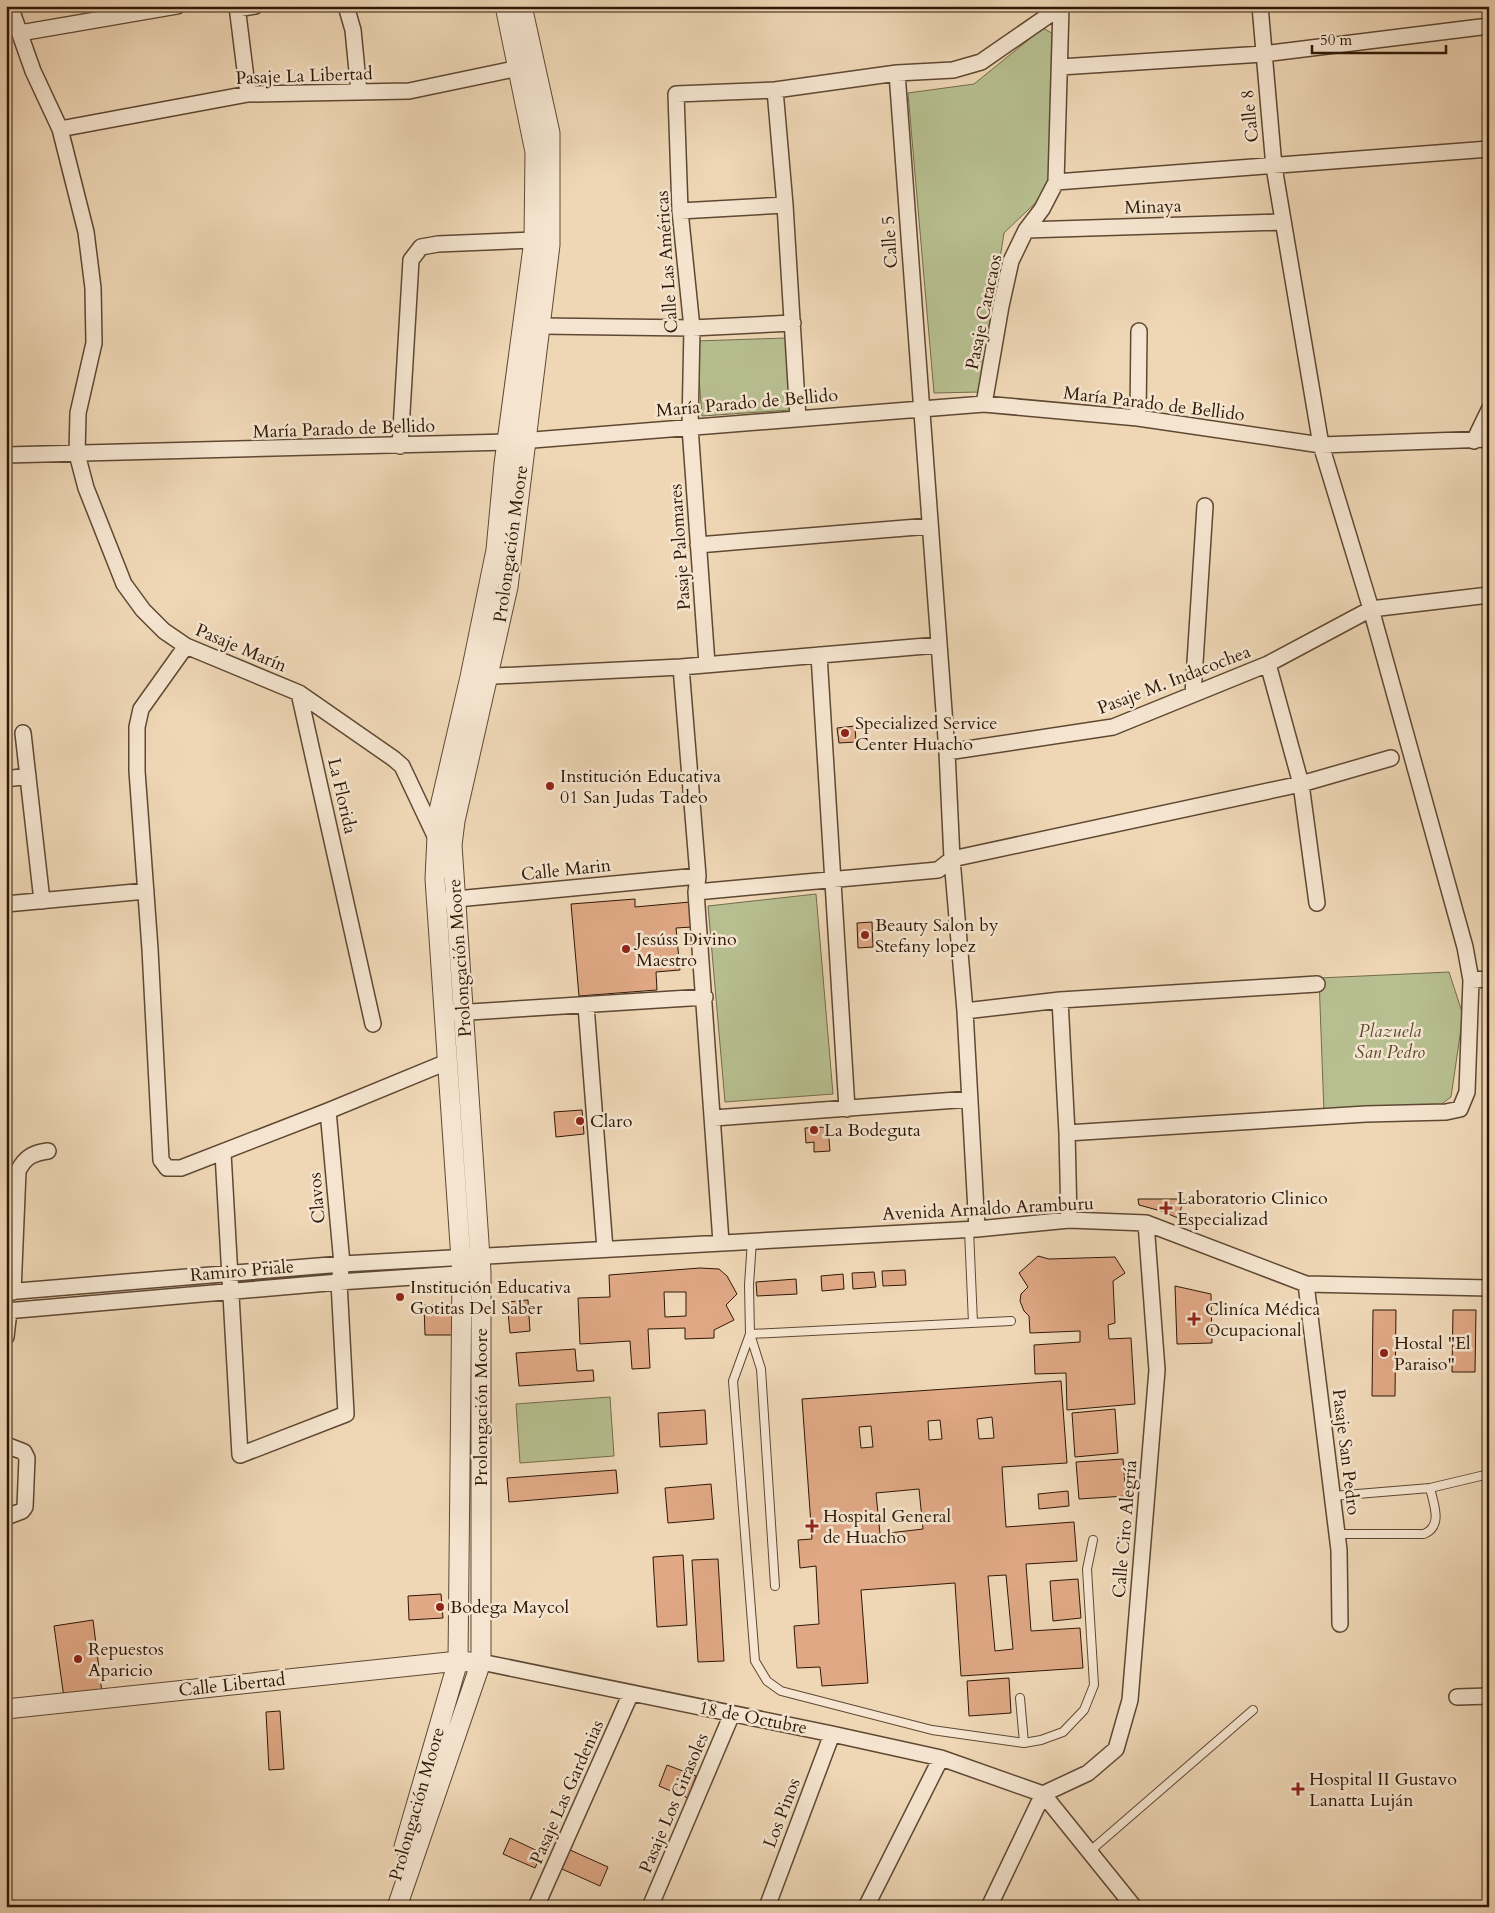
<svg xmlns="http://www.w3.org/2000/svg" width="1495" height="1913" font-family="Cardo,serif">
	<rect width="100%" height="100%" fill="#efd7b6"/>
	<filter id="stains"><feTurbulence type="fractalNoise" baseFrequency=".004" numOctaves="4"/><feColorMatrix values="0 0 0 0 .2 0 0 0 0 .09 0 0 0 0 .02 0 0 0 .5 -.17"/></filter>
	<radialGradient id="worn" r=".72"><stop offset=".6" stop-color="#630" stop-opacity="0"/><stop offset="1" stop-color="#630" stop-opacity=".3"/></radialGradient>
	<path fill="#b7bf90" stroke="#736c4b" d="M 1043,28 L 1055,35 L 1051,188 L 1004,233 L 979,392 L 934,393 L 908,93 L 974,84 Z
		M 786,338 L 791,410 L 702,416 L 696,341 Z
		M 816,894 L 833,1094 L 725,1102 L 708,906 Z
		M 1449,972 L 1463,1015 L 1451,1097 L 1439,1106 L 1324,1113 L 1319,978 Z
		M 610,1397 L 614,1456 L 520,1463 L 516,1404 Z"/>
	<path fill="#e0a885" stroke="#2f1806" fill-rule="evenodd" d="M 855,726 L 856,742 L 839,743 L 837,728 Z
		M 635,899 L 635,907 L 690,902 L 692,927 L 676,928 L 680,970 L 656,972 L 657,990 L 579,996 L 571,904 Z
		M 872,922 L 873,947 L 858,948 L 857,923 Z
		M 582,1110 L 584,1134 L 556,1137 L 554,1112 Z
		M 828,1127 L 830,1151 L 814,1152 L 814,1142 L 806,1143 L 805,1128 Z
		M 1138,1199 L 1184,1199 L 1178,1218 L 1161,1211 L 1139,1205 Z
		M 1038,1256 L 1049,1259 L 1115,1257 L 1125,1273 L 1113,1281 L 1115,1323 L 1108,1325 L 1109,1339 L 1131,1338 L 1135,1404 L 1067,1410 L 1066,1373 L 1035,1374 L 1034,1345 L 1080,1342 L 1080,1331 L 1030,1333 L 1029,1316 L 1024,1311 L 1020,1301 L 1021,1294 L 1028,1287 L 1019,1273 Z
		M 700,1268 L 719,1269 L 727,1276 L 737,1294 L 726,1305 L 734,1320 L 714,1330 L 714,1338 L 685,1339 L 685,1328 L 648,1329 L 650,1368 L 632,1369 L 630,1341 L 580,1344 L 578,1298 L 610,1297 L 609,1275 ZM 664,1292 L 686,1292 L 686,1316 L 665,1317 Z
		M 905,1270 L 906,1285 L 883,1286 L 882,1271 Z
		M 874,1272 L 876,1287 L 853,1289 L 852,1273 Z
		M 843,1274 L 844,1289 L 822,1291 L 821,1276 Z
		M 796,1279 L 797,1294 L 757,1296 L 756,1282 Z
		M 1175,1286 L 1211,1294 L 1212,1343 L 1177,1344 Z
		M 528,1300 L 530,1331 L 510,1333 L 507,1302 Z
		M 456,1304 L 457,1335 L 425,1335 L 424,1305 Z
		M 1373,1310 L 1396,1310 L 1395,1396 L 1372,1396 Z
		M 1453,1310 L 1476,1310 L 1475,1372 L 1452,1372 Z
		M 575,1349 L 577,1371 L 593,1370 L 594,1381 L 519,1386 L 516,1353 Z
		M 1061,1381 L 1067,1463 L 1002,1467 L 1006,1527 L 1074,1522 L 1077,1561 L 1026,1564 L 1031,1631 L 1080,1628 L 1083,1668 L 961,1676 L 955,1583 L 861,1590 L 868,1683 L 822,1686 L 820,1667 L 797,1668 L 794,1626 L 819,1624 L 816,1566 L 800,1568 L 798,1540 L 812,1539 L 802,1399 ZM 992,1417 L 994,1438 L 979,1439 L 977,1419 ZM 940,1420 L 942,1439 L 929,1440 L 928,1421 ZM 871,1426 L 873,1447 L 861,1448 L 859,1427 ZM 919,1489 L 923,1529 L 880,1534 L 876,1493 ZM 1006,1575 L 1013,1649 L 995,1651 L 988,1576 Z
		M 1115,1409 L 1118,1453 L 1075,1457 L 1072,1413 Z
		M 705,1410 L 707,1444 L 660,1447 L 658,1413 Z
		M 1123,1459 L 1126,1496 L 1079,1499 L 1076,1462 Z
		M 616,1470 L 618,1493 L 509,1502 L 507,1478 Z
		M 711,1484 L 714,1519 L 668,1523 L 665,1488 Z
		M 1068,1491 L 1069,1506 L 1039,1509 L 1038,1494 Z
		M 683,1555 L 687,1625 L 657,1627 L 653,1557 Z
		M 718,1559 L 724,1661 L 698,1662 L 692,1560 Z
		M 1078,1579 L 1081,1618 L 1053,1621 L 1050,1581 Z
		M 441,1594 L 443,1618 L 409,1620 L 408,1596 Z
		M 93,1620 L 102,1693 L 64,1698 L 54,1626 Z
		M 1009,1678 L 1011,1713 L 969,1716 L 967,1681 Z
		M 280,1711 L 284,1769 L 269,1770 L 266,1712 Z
		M 667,1765 L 696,1776 L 688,1798 L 659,1786 Z
		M 510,1838 L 542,1853 L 535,1868 L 503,1854 Z
		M 570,1850 L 608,1867 L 600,1886 L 562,1869 Z"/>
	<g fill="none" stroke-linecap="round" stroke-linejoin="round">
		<g stroke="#5f4832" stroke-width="10">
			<path id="service" d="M 969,1230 L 973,1323
				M 752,1240 L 749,1285 L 750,1334 L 1011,1321
				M 1333,1496 L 1430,1488 L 1489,1474
				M 1337,1534 L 1424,1534 C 1443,1526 1434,1505 1430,1488
				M 775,1586 L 761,1369 L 750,1334 L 733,1381 L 755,1661 L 767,1681 L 781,1691 L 932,1730 L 1024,1743 L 1041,1740 L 1063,1732 L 1084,1710 L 1094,1685 L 1087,1569 L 1093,1540
				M 1020,1698 L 1024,1743
				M 1089,1852 L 1253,1710"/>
		</g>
		<g stroke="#5f4832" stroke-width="18">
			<path id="minor" d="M 10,6 L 33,71 L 60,129 L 86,232 L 93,288 L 94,343 L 78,413 L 77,454 L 86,488 L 124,584 L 143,610 L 164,631 L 186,646 L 299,693 L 394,759 L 402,766 L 436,838 L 438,839
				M 237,6 L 248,94
				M 346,6 L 353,30 L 359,92
				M 237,9 L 255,6
				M 20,33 L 177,6
				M 1060,67 L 1263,54 L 1489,26
				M 897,73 L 947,752 L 952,859 L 965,1011 L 977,1229
				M 775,90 L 785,205 L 798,418
				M 60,129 L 248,94 L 409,91 L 519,68
				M 1056,182 L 1489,149
				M 680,211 L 785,205
				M 1026,230 L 1282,222
				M 541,326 L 692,328 L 793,323
				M 984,404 L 1001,306 L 1011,261 L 1026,230 L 1042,209 L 1056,182 L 1061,7
				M 1138,418 L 1139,331
				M 1474,441 L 1489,410
				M 400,446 L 411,260 L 421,247 L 438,244 L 534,240
				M 6,455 L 508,442 L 984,404 L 1138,418 L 1321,445 L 1489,439
				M 698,545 L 930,526
				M 186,646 L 141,709 L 137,727 L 137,771 L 150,949 L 161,1160 L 167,1168 L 181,1168 L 328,1111 L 447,1062
				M 819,655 L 847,1109
				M 707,664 L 690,427 L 692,328 L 680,211 L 676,94 L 775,90 L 897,73 L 953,70 L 981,62 L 1062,6
				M 1268,664 L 1301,784 L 1391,758
				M 681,667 L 698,876 L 696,892 L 721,1242
				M 476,677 L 681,667 L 938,645
				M 299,693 L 373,1024
				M 1193,694 L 1205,506
				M 23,733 L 42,901
				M 947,752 L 1113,727 L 1268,664 L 1371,609 L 1489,595
				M 6,779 L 28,776
				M 696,892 L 938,870 L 952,859 L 1301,784 L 1317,903
				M 446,900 L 698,876
				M 6,904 L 146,891
				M 1471,980 L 1489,979
				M 1060,1000 L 1067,1133 L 1069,1220
				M 586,1006 L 605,1249
				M 965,1011 L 1060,1000 L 1317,984
				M 454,1013 L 705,997
				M 714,1118 L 970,1099
				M 1067,1133 L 1366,1114 L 1446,1112 L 1460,1109 L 1467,1092 L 1471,980 L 1465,947 L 1371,609 L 1321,445 L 1274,167 L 1260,6
				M 223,1153 L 240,1455 L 346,1414 L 339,1282 L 342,1264 L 328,1111
				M 1306,1284 L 1339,1550 L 1340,1624
				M 6,1292 L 342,1264 L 977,1229 L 1069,1220 L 1146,1223 L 1306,1284 L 1489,1288
				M 13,1292 L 18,1171 C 25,1157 33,1153 48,1151
				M 6,1311 L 339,1282 L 473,1273
				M 6,1337 L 9,1311
				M 6,1445 L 24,1452 L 27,1458 L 25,1507 L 22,1511 L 6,1517
				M 481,1662 L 832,1734 L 941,1758 L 1043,1794
				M 1457,1697 L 1489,1696
				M 1043,1794 L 1088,1773 L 1116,1749 L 1130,1700 L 1157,1370 L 1146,1223
				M 1043,1794 L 1134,1907
				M 536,1907 L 631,1693
				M 650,1907 L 732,1714
				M 767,1907 L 832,1734
				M 866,1907 L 941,1758
				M 989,1907 L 1043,1794"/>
		</g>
		<g stroke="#5f4832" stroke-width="21">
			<path id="tertiary" d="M 6,1709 L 458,1661 L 470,1662
				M 404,1847 L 458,1661 L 462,1274 L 435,879 L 438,815 L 470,677 L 496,550 L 504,464 L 534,240 L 535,152 L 505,6
				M 397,1907 L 481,1662 L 481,1272 L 452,845 L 455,821 L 508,587 L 550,245 L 550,133 L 522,6"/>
		</g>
		<use href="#service" stroke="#f5e5d0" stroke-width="8"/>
		<use href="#minor" stroke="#f5e5d0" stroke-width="15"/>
		<use href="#tertiary" stroke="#f5e5d0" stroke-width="19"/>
	</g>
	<g fill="#8f2418" stroke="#f5e5d0" stroke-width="2">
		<circle cx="845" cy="733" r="5"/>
		<circle cx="550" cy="786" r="5"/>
		<circle cx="865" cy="935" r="5"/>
		<circle cx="626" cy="949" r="5"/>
		<circle cx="580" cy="1121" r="5"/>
		<circle cx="814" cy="1130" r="5"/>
		<path d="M1163.5 1200.5h5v5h5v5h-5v5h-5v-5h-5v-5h5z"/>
		<circle cx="400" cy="1297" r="5"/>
		<path d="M1191.5 1311.5h5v5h5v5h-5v5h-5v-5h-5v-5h5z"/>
		<circle cx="1384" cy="1353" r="5"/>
		<path d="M809.5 1518.5h5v5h5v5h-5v5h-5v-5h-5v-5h5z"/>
		<circle cx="440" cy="1607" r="5"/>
		<circle cx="78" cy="1659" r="5"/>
		<path d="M1295.5 1781.5h5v5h5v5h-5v5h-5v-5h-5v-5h5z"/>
	</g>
	<g text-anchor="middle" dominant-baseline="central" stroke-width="5" stroke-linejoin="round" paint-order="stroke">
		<g font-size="18" fill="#2f1806" stroke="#f5e5d0">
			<text transform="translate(304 76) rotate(-2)">Pasaje La Libertad</text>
			<text transform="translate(1250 116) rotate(-96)">Calle 8</text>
			<text transform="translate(1153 207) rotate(-2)">Minaya</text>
			<text transform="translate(890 242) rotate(-94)">Calle 5</text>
			<text transform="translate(667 262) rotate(-94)">Calle Las Américas</text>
			<text transform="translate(984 312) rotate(-78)">Pasaje Catacaos</text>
			<text transform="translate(747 403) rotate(-5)">María Parado de Bellido</text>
			<text transform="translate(1154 404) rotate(7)">María Parado de Bellido</text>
			<text transform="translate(344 429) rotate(-2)">María Parado de Bellido</text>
			<text transform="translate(511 544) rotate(-82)">Prolongación Moore</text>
			<text transform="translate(680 547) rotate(-94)">Pasaje Palomares</text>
			<text transform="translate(241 648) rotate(23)">Pasaje Marín</text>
			<text transform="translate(1174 680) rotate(-21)">Pasaje M. Indacochea</text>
			<text transform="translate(342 796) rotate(77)">La Florida</text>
			<text transform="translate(566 870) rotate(-6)">Calle Marin</text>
			<text transform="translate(460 958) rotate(-94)">Prolongación Moore</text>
			<text transform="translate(317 1198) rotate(-95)">Clavos</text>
			<text transform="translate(988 1209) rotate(-3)">Avenida Arnaldo Aramburu</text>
			<text transform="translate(242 1271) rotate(-5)">Ramiro Priale</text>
			<text transform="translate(481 1407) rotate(-90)">Prolongación Moore</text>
			<text transform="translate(1346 1452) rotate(83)">Pasaje San Pedro</text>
			<text transform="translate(1125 1529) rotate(-85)">Calle Ciro Alegría</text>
			<text transform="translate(232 1685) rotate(-6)">Calle Libertad</text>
			<text transform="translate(753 1718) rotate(11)">18 de Octubre</text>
			<text transform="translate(567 1792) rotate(-66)">Pasaje Las Gardenias</text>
			<text transform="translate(674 1803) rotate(-67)">Pasaje Los Girasoles</text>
			<text transform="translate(417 1804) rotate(-74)">Prolongación Moore</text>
			<text transform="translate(782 1813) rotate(-69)">Los Pinos</text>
		</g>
		<g font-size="18" fill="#2f1806" stroke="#f5e5d0" text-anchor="start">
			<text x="855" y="723">Specialized Service<tspan x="855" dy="21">Center Huacho</tspan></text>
			<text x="560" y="776">Institución Educativa<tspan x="560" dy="21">01 San Judas Tadeo</tspan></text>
			<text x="875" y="925">Beauty Salon by<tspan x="875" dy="21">Stefany lopez</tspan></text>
			<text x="636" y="939">Jesúss Divino<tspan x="636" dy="21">Maestro</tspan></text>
			<text x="590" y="1121">Claro</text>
			<text x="824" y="1130">La Bodeguta</text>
			<text x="1177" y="1198">Laboratorio Clinico<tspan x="1177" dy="21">Especializad</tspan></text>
			<text x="410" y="1287">Institución Educativa<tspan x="410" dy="21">Gotitas Del Saber</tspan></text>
			<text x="1205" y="1309">Cliníca Médica<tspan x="1205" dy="21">Ocupacional</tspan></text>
			<text x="1394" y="1343">Hostal "El<tspan x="1394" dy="21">Paraiso"</tspan></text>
			<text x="823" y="1516">Hospital General<tspan x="823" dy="21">de Huacho</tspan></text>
			<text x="450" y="1607">Bodega Maycol</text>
			<text x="88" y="1649">Repuestos<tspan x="88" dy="21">Aparicio</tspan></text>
			<text x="1309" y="1779">Hospital II Gustavo<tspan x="1309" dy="21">Lanatta Luján</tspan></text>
		</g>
		<g font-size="18" font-style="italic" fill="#584a2f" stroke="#f5e5d0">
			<text x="1390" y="1031">Plazuela<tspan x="1390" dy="21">San Pedro</tspan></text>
		</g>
	</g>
	<rect width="1495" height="1913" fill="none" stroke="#efd7b6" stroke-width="25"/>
	<rect x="8" y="8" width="1480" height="1898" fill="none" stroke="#2f1806" stroke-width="2.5"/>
	<rect x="12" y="12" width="1470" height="1888" fill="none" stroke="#2f1806"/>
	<path d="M1312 45v8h134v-8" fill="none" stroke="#2f1806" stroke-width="2.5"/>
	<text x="1320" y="45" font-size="15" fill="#2f1806" stroke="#f5e5d0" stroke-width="4" paint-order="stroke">50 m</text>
	<rect width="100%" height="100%" filter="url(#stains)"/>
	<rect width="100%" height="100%" fill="url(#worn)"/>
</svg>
